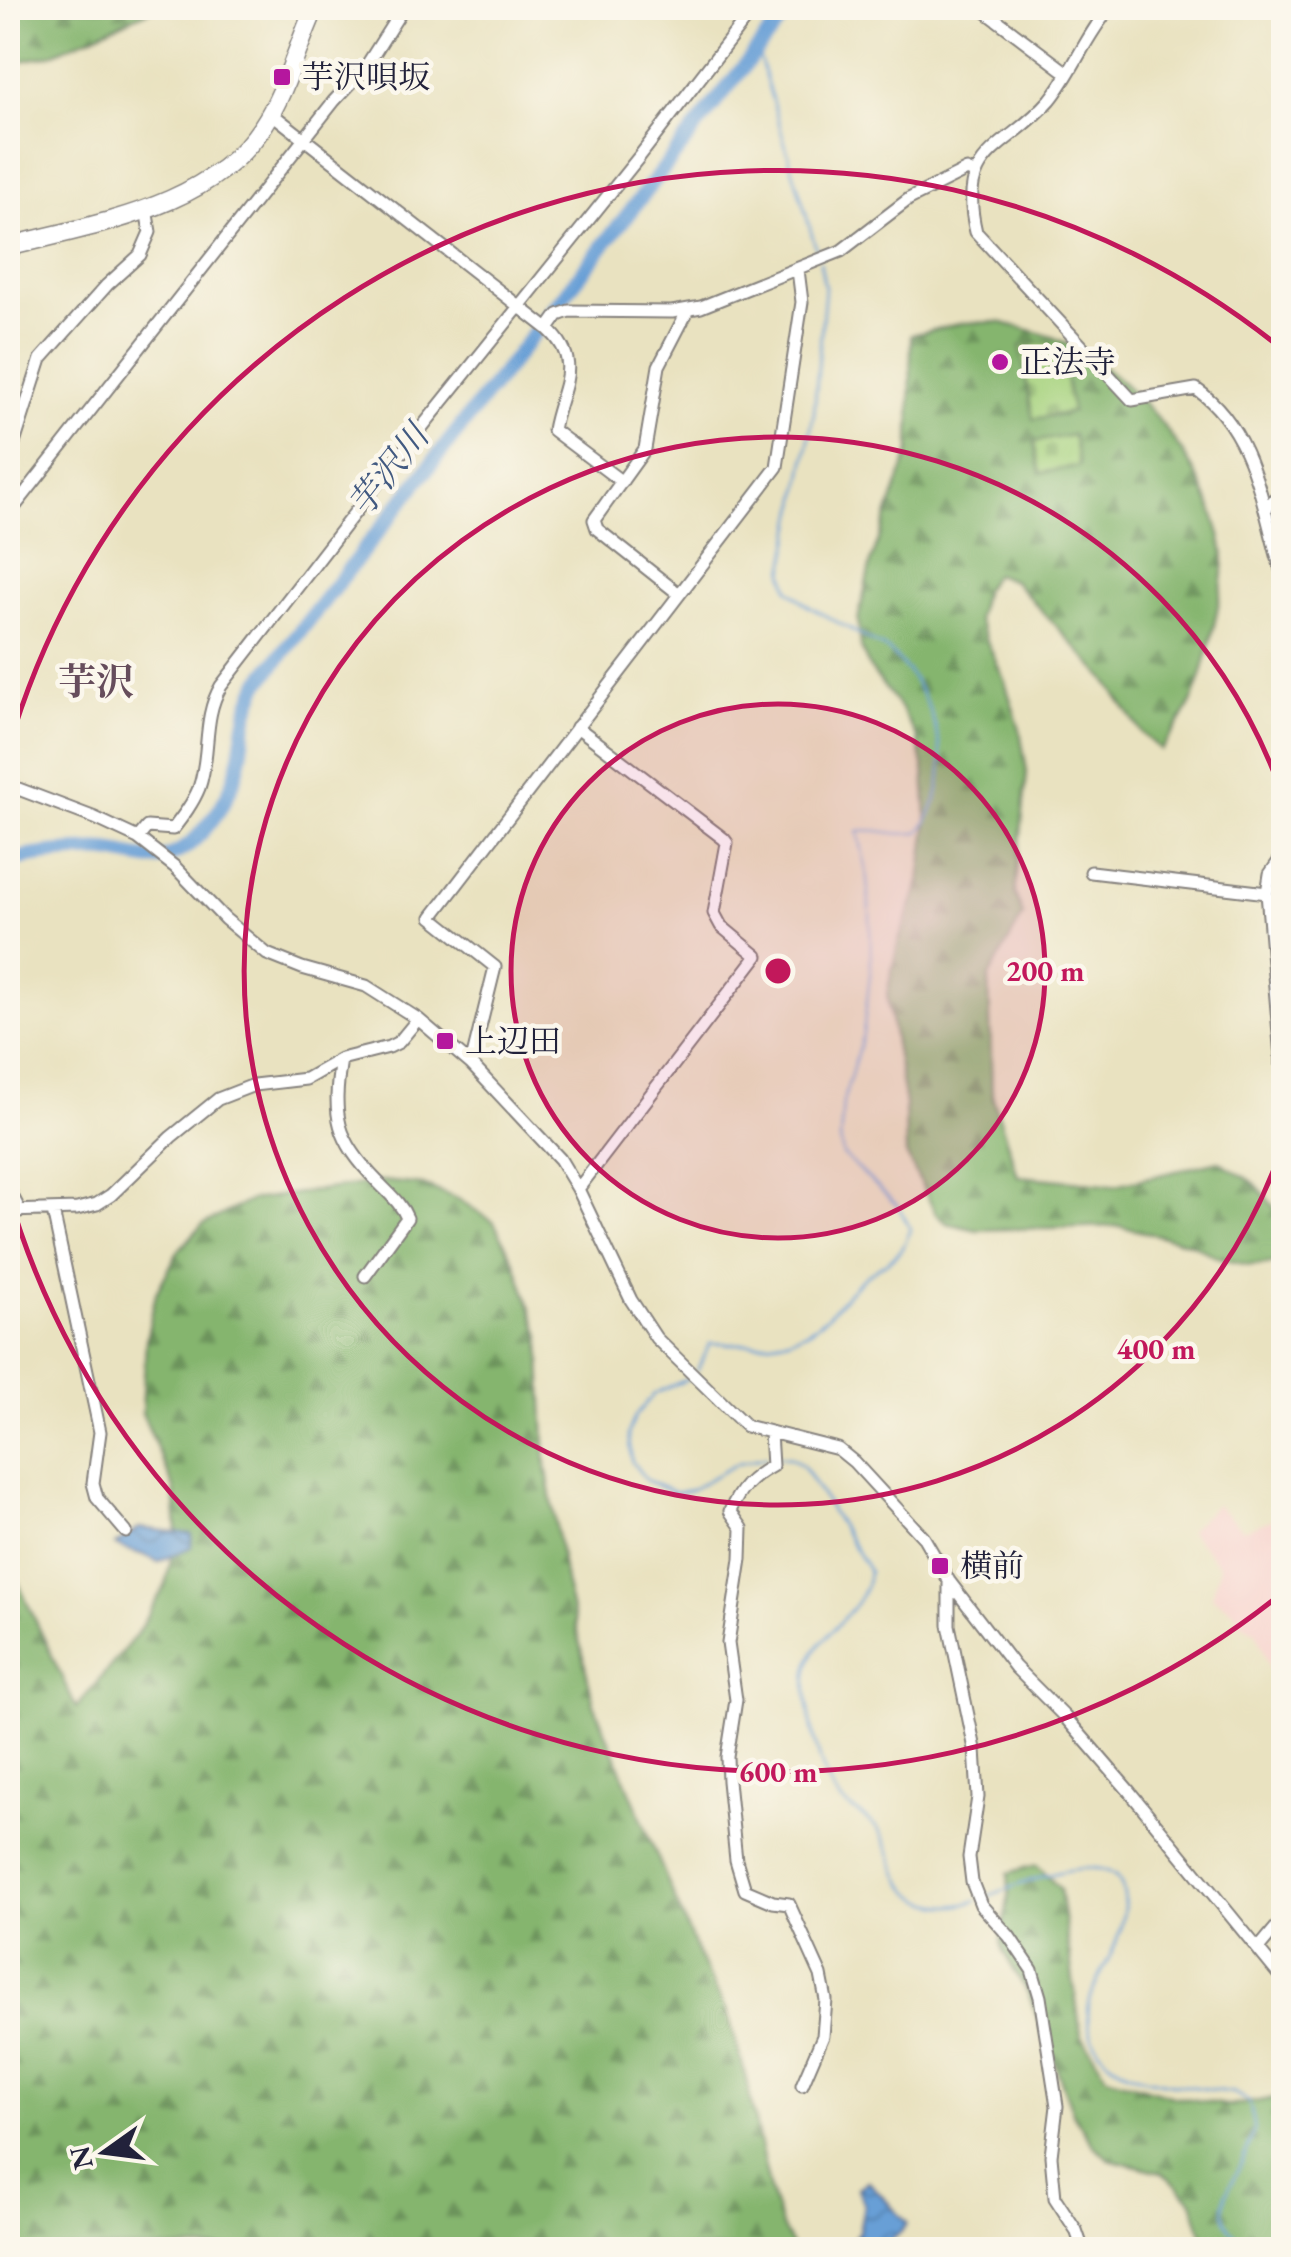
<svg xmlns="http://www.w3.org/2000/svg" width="1291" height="2257" font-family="'EB Garamond','Noto Serif JP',serif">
	<defs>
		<pattern id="forest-firs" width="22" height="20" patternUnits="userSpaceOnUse" patternTransform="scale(2.5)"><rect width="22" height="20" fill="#85b56e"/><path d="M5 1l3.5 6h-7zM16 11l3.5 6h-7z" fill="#6c935c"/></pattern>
		<pattern id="cemetery-stones" width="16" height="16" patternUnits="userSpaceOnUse" patternTransform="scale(2.5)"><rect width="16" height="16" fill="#a7d37f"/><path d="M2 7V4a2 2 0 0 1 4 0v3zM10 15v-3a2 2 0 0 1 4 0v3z" fill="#8fb56f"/></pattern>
		<pattern id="water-waves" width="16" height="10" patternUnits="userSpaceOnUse" patternTransform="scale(2.5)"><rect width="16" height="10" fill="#689fd6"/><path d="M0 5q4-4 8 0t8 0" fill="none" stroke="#5581af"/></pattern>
	</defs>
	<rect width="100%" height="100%" fill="#fbf7ec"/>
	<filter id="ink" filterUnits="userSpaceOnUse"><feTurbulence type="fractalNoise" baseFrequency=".01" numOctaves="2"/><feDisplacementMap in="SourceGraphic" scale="20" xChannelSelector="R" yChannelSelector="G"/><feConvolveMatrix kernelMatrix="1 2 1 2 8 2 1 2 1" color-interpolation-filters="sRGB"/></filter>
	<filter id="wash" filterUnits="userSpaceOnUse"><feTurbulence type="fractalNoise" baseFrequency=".0048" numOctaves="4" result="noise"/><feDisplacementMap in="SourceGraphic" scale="40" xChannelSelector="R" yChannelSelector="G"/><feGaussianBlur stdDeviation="2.25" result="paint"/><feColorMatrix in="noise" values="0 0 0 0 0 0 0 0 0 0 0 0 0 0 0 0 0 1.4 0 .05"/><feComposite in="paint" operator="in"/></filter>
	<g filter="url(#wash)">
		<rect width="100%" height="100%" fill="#e9e2c0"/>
		<path fill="#f7d0cb" d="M 1216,1504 L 1243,1530 L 1283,1516 L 1283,1685 L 1275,1681 L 1256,1632 L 1238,1622 L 1235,1612 L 1212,1597 L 1220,1566 L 1189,1531 Z"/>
		<path fill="url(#forest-firs)" stroke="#546c54" stroke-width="2.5" d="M 8,8 L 155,8 L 50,55 L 8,64 Z
			M 1000,322 C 1017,327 1035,331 1052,337 C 1130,368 1209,466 1223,549 C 1228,577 1206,663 1196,691 C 1188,712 1174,732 1161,750 L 1143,734 L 1106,680 L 1014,581 L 995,574 L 984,589 L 977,619 L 1005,682 L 1020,730 L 1027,772 L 1015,894 L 1023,915 L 989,977 L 992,1095 L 1018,1176 L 1116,1185 L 1219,1161 L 1254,1183 L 1283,1218 L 1283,1263 L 1250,1265 L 1220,1259 L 1190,1243 L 1119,1226 L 977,1230 L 947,1223 L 936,1214 L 906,1154 L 905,1105 L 887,994 L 898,943 L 920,882 L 927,824 L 924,770 L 917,738 L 901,709 L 869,667 L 861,648 L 858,620 L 871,562 L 910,450 L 911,335 L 963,323 Z
			M 383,1181 L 423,1185 L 458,1199 L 494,1222 L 515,1263 L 540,1335 L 546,1465 L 565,1581 L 594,1704 L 699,1957 L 727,2011 L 744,2070 L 770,2191 L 781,2225 L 794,2249 L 8,2249 L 8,1561 L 76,1708 L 136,1635 L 165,1586 L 177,1533 L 174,1488 L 142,1413 L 146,1340 L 156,1293 L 179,1250 L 202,1225 L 251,1200 Z
			M 1037,1865 L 1060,1889 L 1081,2035 L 1107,2076 L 1173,2096 L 1231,2106 L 1276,2098 L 1284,2111 L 1283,2249 L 1207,2249 L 1192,2201 L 1175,2183 L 1161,2172 L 1109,2159 L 1094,2146 L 1074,2115 L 1029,1995 L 1003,1951 L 1001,1940 L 1009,1894 L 1008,1873 Z"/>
		<path fill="url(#cemetery-stones)" stroke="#647a5d" stroke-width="2.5" d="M 1049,342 L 1064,367 L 1072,412 L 1033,419 L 1020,346 Z
			M 1073,435 L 1079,466 L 1040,473 L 1034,442 Z"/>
		<path fill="url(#water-waves)" stroke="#456088" stroke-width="2.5" d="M 139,1528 L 192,1534 L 191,1547 L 158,1562 C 145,1553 129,1552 115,1545 Z
			M 868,2181 L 907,2223 C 902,2236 889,2237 885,2249 L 847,2249 L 859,2231 L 864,2205 L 858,2188 Z"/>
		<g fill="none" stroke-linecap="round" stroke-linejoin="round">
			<path stroke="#689fd6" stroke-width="2.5" d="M 757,49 L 818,255
				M 697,1371 L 710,1343 C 751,1345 795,1348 827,1316 C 840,1304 851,1288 865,1277 C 886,1260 904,1258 910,1228 L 898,1206 L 843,1155 L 840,1139 L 843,1102 L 863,1034 L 871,967 L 870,913 L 866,868 L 858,831 C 879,827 898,838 919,832 C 963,779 935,691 888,650 L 808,606 L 789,590 L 784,572 L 814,413 L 825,288 L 820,262
				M 688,1379 L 654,1394 L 635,1417 L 628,1434 L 632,1462 L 646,1480 L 675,1493 L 690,1490 L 738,1463 L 766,1457
				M 774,1456 L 791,1458 L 803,1466 L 869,1571 C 866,1615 812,1633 807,1673 C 803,1701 820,1778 839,1798 C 851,1812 869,1816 880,1832 C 889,1844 892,1860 898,1874 C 913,1905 945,1912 976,1901
				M 983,1898 C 1038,1878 1157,1824 1116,1942 C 1109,1963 1093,1983 1089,2005 C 1085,2025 1094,2048 1109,2061 C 1134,2083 1200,2087 1234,2093 L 1249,2102 C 1251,2112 1256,2123 1253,2133 C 1243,2181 1192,2209 1253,2250"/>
			<path stroke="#689fd6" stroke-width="15" d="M 8,861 C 36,854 69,851 99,851 C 117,851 134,858 152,859 C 188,860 220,814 232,785 C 247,750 239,718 260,682 L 790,8"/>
		</g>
	</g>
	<g filter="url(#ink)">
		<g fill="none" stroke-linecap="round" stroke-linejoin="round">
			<g stroke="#86827e" stroke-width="15">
				<path id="minor" d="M 981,8 L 1066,72
					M 1110,8 C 1086,35 1073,72 1050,100 C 1007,150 956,149 976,232 L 1132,400 L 1196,389 C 1257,431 1263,515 1284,579
					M 271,113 L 548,329 L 558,315 L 569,311 L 672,312 L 701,307 L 841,251 L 909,199 L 967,170 L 976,174
					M 548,329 C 585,363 560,389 553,430 L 622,482
					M 8,462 L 41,359 L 107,285 L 140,255 L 150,232 L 146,209
					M 1266,509 L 1284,488
					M 8,515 L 334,101 L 365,68 L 403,8
					M 679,594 L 597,529 L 594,520 L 645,449 L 659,366 L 687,312
					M 577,727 L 724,839 L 727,843 L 714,913 L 721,926 L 757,956 L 578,1189
					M 8,785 L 95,818 L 138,838 L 175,867 L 225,919 L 267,954 L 302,968 L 366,986 L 418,1019 L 471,1064 L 560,1159 L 578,1189 L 631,1300 L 656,1338 L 746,1426 L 838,1449 L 854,1462 L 924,1538 L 949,1581 L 1015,1667 L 1065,1717 L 1129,1791 L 1284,1981
					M 138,838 L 147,827 L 173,829 C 183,816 193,803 199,788 C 211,754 202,718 221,686 L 390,467 L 639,157 L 754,8
					M 1284,854 L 1270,874 L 1267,893 L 1284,1093
					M 1091,872 L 1267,893
					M 341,1059 C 332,1116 336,1139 377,1181 C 388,1193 401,1203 407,1218 L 365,1276
					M 471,1064 L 495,967 L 432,917 L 777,467 L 802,302 L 798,270
					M 8,1188 L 20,1211
					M 8,1211 L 77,1209 L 97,1204 L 111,1195 L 171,1137 L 218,1099 L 254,1085 L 306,1079 L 341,1059 L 389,1047 L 399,1042 L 418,1019
					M 53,1211 L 100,1432 L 93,1483 L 97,1498 L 126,1532
					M 770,1433 L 772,1466 C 750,1478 740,1489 730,1511 L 742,1528 L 741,1559 L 728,1643 L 736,1700 L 727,1757 L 728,1781 L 736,1860 L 745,1890 L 773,1902 L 789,1904 L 821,1975 L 826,2000 L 823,2036 L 802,2085
					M 949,1581 L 949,1625 L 975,1749 L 978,1797 L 969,1857 L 972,1882 L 981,1905 L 1009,1936 L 1032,1970 L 1040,1997 L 1057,2106 L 1051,2156 L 1055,2198 L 1076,2230 L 1083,2250
					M 1259,1948 L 1284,1918"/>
			</g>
			<g stroke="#86827e" stroke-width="21">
				<path id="highway" d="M 8,247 C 96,223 209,209 263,126 C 287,90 297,46 315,8"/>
			</g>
			<use href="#minor" stroke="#fff" stroke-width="11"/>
			<use href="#highway" stroke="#fff" stroke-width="18"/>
		</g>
	</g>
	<circle cx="778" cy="971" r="267" fill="#c2185b" fill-opacity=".12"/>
	<g fill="none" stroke="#c2185b" stroke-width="5">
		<circle cx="778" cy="971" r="267"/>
		<path d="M1283 1145A534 534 0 1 1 1283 797"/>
		<path d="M1282 1593A801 801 0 0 1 8 1192M8 750A801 801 0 0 1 1282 349"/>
	</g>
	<g fill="#b5179e" stroke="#fbf7ec" stroke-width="4">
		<rect x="272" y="67" width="20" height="20" rx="5"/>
		<circle cx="1000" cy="362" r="10"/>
		<rect x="435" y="1031" width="20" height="20" rx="5"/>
		<rect x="930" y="1556" width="20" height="20" rx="5"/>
	</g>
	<g text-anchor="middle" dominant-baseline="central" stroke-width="9" stroke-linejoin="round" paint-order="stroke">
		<g font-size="32" fill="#22223b" stroke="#fbf7ec" text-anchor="start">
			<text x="302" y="77">芋沢唄坂</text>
			<text x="1020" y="362">正法寺</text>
			<text x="465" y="1041">上辺田</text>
			<text x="960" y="1566">横前</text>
		</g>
		<g font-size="35" font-style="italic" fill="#425a81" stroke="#fbf7ec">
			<text transform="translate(388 470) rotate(-52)">芋沢川</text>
		</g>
		<g font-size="38" font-weight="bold" fill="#664d5c" stroke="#fbf7ec">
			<text x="96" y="681">芋沢</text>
		</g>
	</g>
	<circle cx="778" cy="971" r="15" fill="#c2185b" stroke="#fbf7ec" stroke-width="5"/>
	<g font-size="30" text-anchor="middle" font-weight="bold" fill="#c2185b" stroke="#fbf7ec" stroke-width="9" stroke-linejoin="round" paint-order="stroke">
		<text x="1045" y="981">200 m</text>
		<text x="1156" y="1359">400 m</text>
		<text x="778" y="1782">600 m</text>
	</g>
	<rect width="1291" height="2257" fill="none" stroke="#fbf7ec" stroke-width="40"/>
	<g transform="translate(105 2152) rotate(256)" stroke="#fbf7ec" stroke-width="8" paint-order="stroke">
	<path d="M0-8L18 38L0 25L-18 38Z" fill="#22223b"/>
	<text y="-15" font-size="28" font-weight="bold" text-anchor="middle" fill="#22223b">N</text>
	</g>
</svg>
